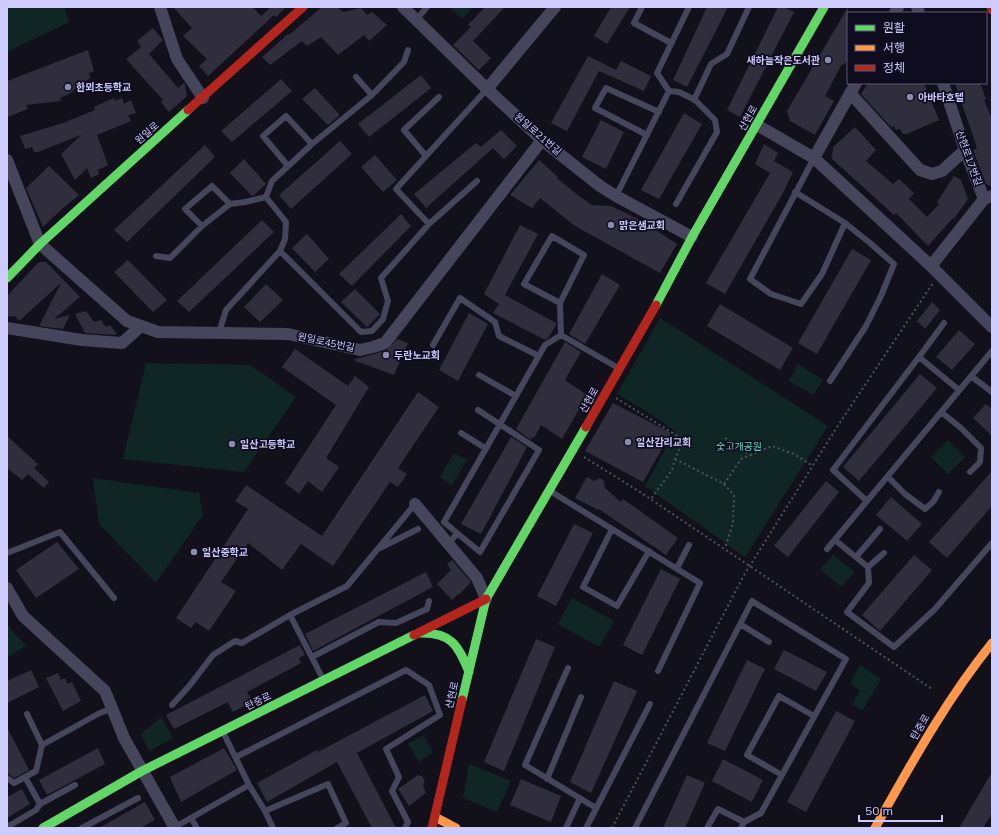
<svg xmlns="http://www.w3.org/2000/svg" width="999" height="835" font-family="Mulish,'Noto Sans KR',sans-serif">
	<rect width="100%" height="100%" fill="#12101b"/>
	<path fill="#102625" d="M 7,7 L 64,7 L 69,22 L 7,52 Z
		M 453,7 L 473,7 L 462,19 L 451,9 Z
		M 660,318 L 828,426 L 745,557 L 645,486 L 675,431 L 649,413 L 617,394 Z
		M 146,363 L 250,365 L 296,397 L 244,472 L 123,459 Z
		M 798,364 L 823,380 L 813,395 L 789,381 Z
		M 948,440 L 965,457 L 948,474 L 931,457 Z
		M 454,453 L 467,460 L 452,485 L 440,477 Z
		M 93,478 L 199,493 L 203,515 L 156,583 L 99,524 Z
		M 833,555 L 855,572 L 841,587 L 820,569 Z
		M 572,598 L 614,621 L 599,647 L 558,624 Z
		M 7,623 L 12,631 L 27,646 L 7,657 Z
		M 860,665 L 881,679 L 862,711 L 852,705 L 860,690 L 850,684 Z
		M 161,717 L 173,738 L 149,751 L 141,734 Z
		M 423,735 L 433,752 L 419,762 L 408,744 Z
		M 469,764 L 511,781 L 497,812 L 463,798 Z"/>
	<path fill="#302e3d" d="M 173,7 L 253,7 L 261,16 L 269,9 L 267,7 L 286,7 L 276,17 L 274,15 L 208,76 L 199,66 L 207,59 L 183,36 L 192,28 Z
		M 322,7 L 337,7 L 343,12 L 361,8 L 367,15 L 372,12 L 387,25 L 369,41 L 364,35 L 338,55 L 321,37 L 307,46 L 302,41 L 270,65 L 262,57 L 288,34 L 289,35 Z
		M 485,7 L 505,7 L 473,41 L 491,58 L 479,70 L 453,45 L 471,27 L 468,25 Z
		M 611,7 L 630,7 L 607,44 L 594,36 Z
		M 707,7 L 728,7 L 687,87 L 673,80 Z
		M 778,7 L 784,7 L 794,12 L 740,117 L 727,110 Z
		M 848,7 L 848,59 L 844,65 L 842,64 L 825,96 L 834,101 L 815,135 L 790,121 L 787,111 Z
		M 153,28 L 163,40 L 149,54 L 178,88 L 184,83 L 185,84 L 187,96 L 169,112 L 161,102 L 163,100 L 126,59 L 141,47 L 137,41 Z
		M 88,50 L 94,71 L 89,73 L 90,78 L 69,94 L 60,98 L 61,101 L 26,105 L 28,109 L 7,117 L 7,81 Z
		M 588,56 L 616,70 L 621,61 L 651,76 L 644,91 L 599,71 L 567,131 L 551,123 Z
		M 421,75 L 431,88 L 369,137 L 358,124 Z
		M 281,79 L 292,91 L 232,142 L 221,131 Z
		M 868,83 L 924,83 L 939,120 L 907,134 L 903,134 L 900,129 L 896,130 L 894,126 L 891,127 L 861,94 Z
		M 955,83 L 980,83 L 986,99 L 984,100 L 992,119 L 992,187 L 986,184 L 973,150 L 977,148 Z
		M 315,88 L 340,115 L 328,125 L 302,99 Z
		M 114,98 L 115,101 L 122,98 L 124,104 L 131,100 L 136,113 L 128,115 L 131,121 L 97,135 L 108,165 L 98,170 L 99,174 L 91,178 L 87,168 L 75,180 L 61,154 L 81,135 L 38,152 L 34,152 L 32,147 L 25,149 L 20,136 L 63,123 L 95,110 L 94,107 Z
		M 684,113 L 702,124 L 659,199 L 641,190 Z
		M 601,120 L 624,132 L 606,169 L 582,157 Z
		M 855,127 L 876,150 L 866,161 L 893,184 L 899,179 L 914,193 L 909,199 L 927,217 L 939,204 L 937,202 L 954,176 L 961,180 L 968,199 L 954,219 L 953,218 L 928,246 L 896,213 L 894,215 L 832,159 L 833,147 Z
		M 501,130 L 517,146 L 504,159 L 493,148 L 426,208 L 414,194 L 476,143 L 481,147 Z
		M 340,141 L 352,154 L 291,209 L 279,195 Z
		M 764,144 L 778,153 L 774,161 L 793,172 L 783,193 L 725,294 L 706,283 L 770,173 L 755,164 Z
		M 205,145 L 215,157 L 127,242 L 114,230 Z
		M 375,155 L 397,180 L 383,192 L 361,167 Z
		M 244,159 L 266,184 L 254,195 L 252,196 L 230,173 Z
		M 539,160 L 558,177 L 557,178 L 579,196 L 592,205 L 611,206 L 642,221 L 677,244 L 660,273 L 575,226 L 540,198 L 532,208 L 510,195 Z
		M 49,166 L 79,195 L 62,209 L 43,227 L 26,188 Z
		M 401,214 L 411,226 L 352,286 L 339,274 Z
		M 262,220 L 274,232 L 189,312 L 177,301 Z
		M 520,225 L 538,234 L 505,295 L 556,323 L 556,325 L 548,338 L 545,340 L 493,313 L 499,304 L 484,294 Z
		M 307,234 L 329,259 L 315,272 L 292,248 Z
		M 852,249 L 871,260 L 817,354 L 798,343 Z
		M 128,260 L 167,300 L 153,312 L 114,272 Z
		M 39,262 L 46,262 L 80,297 L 54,319 L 70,315 L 63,329 L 39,326 L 61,283 L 19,321 L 15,316 L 7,317 L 7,296 Z
		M 602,274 L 620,285 L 585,344 L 569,334 Z
		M 266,284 L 283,300 L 260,322 L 244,307 Z
		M 355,289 L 380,314 L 367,327 L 341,302 Z
		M 932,302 L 940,310 L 925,329 L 917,321 Z
		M 720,304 L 793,348 L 780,370 L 707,326 Z
		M 86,311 L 94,322 L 101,320 L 106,327 L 110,325 L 117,334 L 115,335 L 85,333 L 75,314 Z
		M 469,313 L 488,324 L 458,381 L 439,370 Z
		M 959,330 L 975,344 L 952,370 L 936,357 Z
		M 397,339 L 408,343 L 394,375 L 353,360 L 387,350 Z
		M 565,342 L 581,352 L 565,380 L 587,395 L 562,439 L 541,425 L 534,438 L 532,437 L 531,440 L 516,429 Z
		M 295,349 L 348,386 L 355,376 L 369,387 L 326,458 L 339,467 L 322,492 L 308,481 L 299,494 L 285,483 L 336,405 L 282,367 Z
		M 920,374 L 937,388 L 859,481 L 843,467 Z
		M 418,392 L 439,407 L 398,468 L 407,474 L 398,487 L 390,482 L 333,566 L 301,544 L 282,570 L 248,543 L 221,582 L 236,591 L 209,631 L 196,622 L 191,628 L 176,618 L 248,509 L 235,501 L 246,485 L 322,536 Z
		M 613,403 L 671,433 L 643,482 L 585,451 Z
		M 986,404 L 992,409 L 992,436 L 973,418 Z
		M 7,436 L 38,464 L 34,468 L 49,482 L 44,488 L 28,474 L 22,480 L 7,468 Z
		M 511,437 L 527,447 L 481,534 L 461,524 Z
		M 992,471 L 992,506 L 947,558 L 929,542 Z
		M 587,477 L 594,481 L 600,478 L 604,481 L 605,488 L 621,502 L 623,499 L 678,538 L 666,555 L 599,509 L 598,510 L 575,498 Z
		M 826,481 L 839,492 L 788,557 L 774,546 Z
		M 891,497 L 922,524 L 907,541 L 876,515 Z
		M 574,524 L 593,533 L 556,606 L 537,596 Z
		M 57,542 L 79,569 L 36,598 L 16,570 Z
		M 914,555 L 932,570 L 880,631 L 862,615 Z
		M 452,560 L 471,582 L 459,595 L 458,594 L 452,600 L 437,584 L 451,570 L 447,564 Z
		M 661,569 L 680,579 L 642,655 L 623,645 Z
		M 426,572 L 433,587 L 313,651 L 305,634 Z
		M 536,639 L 555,647 L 504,771 L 484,762 Z
		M 300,645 L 305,655 L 299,658 L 301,663 L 247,692 L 253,701 L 233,712 L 228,702 L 174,729 L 166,715 Z
		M 784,650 L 827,672 L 816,691 L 774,669 Z
		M 747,660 L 765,669 L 725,751 L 707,743 Z
		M 31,670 L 39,687 L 7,703 L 7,681 Z
		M 58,673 L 61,680 L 65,678 L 68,684 L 72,682 L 81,701 L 63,711 L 46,678 Z
		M 614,681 L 637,691 L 591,793 L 570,782 Z
		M 425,695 L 433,711 L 357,753 L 396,828 L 372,828 L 337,762 L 267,802 L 257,783 L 317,750 L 318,752 Z
		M 836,711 L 855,721 L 806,812 L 787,802 Z
		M 7,727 L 29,770 L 14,778 L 9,774 L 7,771 Z
		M 98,748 L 105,764 L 47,795 L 39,780 Z
		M 224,748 L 237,770 L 181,802 L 170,777 Z
		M 723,759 L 763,780 L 752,802 L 712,781 Z
		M 992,772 L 992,813 L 983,828 L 959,828 Z
		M 418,775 L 422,776 L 425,781 L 423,786 L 426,793 L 409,806 L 398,789 Z
		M 687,775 L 705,783 L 685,828 L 663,828 Z
		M 521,779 L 561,796 L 551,822 L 510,805 Z
		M 22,789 L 30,804 L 7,818 L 7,797 Z
		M 145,802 L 155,820 L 140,828 L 99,828 Z"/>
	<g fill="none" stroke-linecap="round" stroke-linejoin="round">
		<path stroke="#475662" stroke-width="2" stroke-dasharray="2 3" stroke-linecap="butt" d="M 616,398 L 684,440 L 675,459 L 672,470 L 651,499
			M 725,438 L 750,455
			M 584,457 L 640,492 L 932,689
			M 675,459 L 724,484 L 734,495 L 733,523 L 725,548
			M 724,484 L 741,459 L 772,446 L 794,454 L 813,466
			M 612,828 L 744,575 L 837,427 L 933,283"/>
		<path stroke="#45455c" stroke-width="6" d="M 642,7 L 634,23 L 671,43
			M 416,20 L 427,7
			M 356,77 L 372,95
			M 669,91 L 679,92 L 695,100 L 715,120 L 717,132 L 676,204
			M 694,100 L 711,64 L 727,54 L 749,7
			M 647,135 L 595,108 L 606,88 L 659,112
			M 426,156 L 404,130 L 439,97
			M 814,158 L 750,279 L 771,294 L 801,304 L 822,274 L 845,223 L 870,243 L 894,264 L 881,296 L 866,326 L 830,381
			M 288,166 L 263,136 L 286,116 L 312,144
			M 795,192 L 845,223
			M 616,196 L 669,91 L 657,73 L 689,7
			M 266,197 L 272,181 L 312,144 L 372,95 L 404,62 L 408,50
			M 429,224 L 396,189 L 487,89
			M 202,226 L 185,209 L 212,186 L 230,204
			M 280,251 L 361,332 L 372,331 L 383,319 L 388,301 L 381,278 L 429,224 L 477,181
			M 156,256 L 170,258 L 202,226 L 230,204 L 245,202 L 266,197
			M 560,303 L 524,284 L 552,236 L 584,255 L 560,303 L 561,335
			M 944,323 L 919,357 L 959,390
			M 221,333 L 221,326 L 226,310 L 280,251 L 285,239 L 286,222 L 266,197
			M 433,345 L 460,298 L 495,322 L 499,336 L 539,356
			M 479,375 L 516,396
			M 971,376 L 992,392
			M 941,412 L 961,428 L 981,448 L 980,462 L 970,472
			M 461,433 L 485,448
			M 888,477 L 905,494 L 925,509 L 933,502 L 939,492
			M 550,491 L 700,583 L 658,671
			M 867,501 L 833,470 L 919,357
			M 612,529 L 583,587 L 617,606 L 649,551
			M 457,533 L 480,552 L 539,450 L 478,410
			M 835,540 L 868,567 L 869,583 L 847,612 L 894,647 L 935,609 L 992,543
			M 449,544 L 457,533 L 444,522 L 545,345 L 561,335 L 620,369
			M 380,548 L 418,529
			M 827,549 L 992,351
			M 7,553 L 60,532 L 114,598
			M 856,557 L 880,529
			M 868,567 L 884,553
			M 677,568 L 689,545
			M 290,615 L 323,679
			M 740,624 L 769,642
			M 312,657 L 379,622 L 396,623 L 427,609 L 429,601
			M 568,668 L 525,765 L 596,808
			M 172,705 L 190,685 L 213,655 L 235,641 L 242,643 L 290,615 L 347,586 L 415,504
			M 27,714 L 42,745
			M 223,732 L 249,785 L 265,811 L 273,828
			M 236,757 L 406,670 L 429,685 L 440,715 L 386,749 L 399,777 L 392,791 L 408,822 L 405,828
			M 782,775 L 747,755 L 779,696 L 814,716
			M 7,778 L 14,783 L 36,771 L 42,745 L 98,714 L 112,708
			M 547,779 L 581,697
			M 40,804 L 75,785
			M 265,811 L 328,784 L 346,823 L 337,828
			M 191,818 L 197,828
			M 7,827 L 36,810 L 40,804 L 25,777
			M 175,827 L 249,785
			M 82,828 L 138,798
			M 566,828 L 580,798
			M 586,828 L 650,704
			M 635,828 L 752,601 L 846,659 L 761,813 L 744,822 L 741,828
			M 707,828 L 718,809 L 744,822"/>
		<path stroke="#45455c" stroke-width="12" d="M 160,7 L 177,59 L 203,98
			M 403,7 L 487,89 L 542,140 L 600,186 L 616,196 L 692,237
			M 917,7 L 919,13
			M 895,13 L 898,7
			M 943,83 L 965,150 L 984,199
			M 487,89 L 555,7
			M 850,93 L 920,170 L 932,174 L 942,171 L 965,150
			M 757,125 L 814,158 L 931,266 L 992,327
			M 814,158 L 856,83
			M 7,160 L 40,244 L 127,321 L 158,332 L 288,334 L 360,350 L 373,347 L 385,343 L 542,140
			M 931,266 L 984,199 L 992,196
			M 7,328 L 82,340 L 122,343 L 141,326
			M 415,504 L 477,578 L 486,599
			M 7,588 L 23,616 L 105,691 L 124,738 L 175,828"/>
		<path stroke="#63d668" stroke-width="9" d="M 7,278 L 40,244 L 188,110
			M 656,305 L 692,237 L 824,7
			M 420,633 C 451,632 458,645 469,672
			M 462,700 L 486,599 L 586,427
			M 43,828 L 142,771 L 414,635"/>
		<path stroke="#ff974d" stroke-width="9" d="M 435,817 L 456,828
			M 875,828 C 911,764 946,700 992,643"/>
		<path stroke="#b3261e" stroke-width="9" d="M 991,7 L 992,10
			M 188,110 L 303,7
			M 586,427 L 656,305
			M 414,635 L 486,599
			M 432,828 L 462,700"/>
	</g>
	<g fill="#8c8aaf" stroke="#0f0c1f" stroke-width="1.5">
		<circle cx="828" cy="60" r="4"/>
		<circle cx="68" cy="87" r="4"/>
		<circle cx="910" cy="97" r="4"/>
		<circle cx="611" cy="225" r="4"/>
		<circle cx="386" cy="355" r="4"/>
		<circle cx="628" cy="442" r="4"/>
		<circle cx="232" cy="444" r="4"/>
		<circle cx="194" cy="552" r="4"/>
	</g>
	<g text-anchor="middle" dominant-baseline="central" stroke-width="3.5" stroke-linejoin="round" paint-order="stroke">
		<g font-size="10" font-weight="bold" fill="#cecbfe" stroke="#0f0c1f" text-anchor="start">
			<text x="820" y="60" text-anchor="end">새하늘작은도서관</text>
			<text x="76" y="87">한뫼초등학교</text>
			<text x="918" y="97">아바타호텔</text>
			<text x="619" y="225">맑은샘교회</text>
			<text x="394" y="355">두란노교회</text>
			<text x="636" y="442">일산감리교회</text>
			<text x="240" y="444">일산고등학교</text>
			<text x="202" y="552">일산중학교</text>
		</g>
		<g font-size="10" fill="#cecbfe" stroke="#0f0c1f">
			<text transform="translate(748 118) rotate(-60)">산현로</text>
			<text transform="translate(147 133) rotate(-42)">원일로</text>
			<text transform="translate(538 134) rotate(41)">원일로21번길</text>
			<text transform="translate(969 158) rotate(70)">산현로17번길</text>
			<text transform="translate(326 342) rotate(12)">원일로45번길</text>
			<text transform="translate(589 400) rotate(-60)">산현로</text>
			<text transform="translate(452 695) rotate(-77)">산현로</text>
			<text transform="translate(258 701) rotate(-26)">탄중로</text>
			<text transform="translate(920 727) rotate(-59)">탄중로</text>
		</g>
		<g font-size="10" fill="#58ddb6" stroke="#0f0c1f">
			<text x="739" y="446">숯고개공원</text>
		</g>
	</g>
	<rect width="999" height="835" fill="none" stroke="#cecbfe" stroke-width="16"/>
	<rect x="847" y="12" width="140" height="72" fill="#0f0c1f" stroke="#5b5878"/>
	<rect x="855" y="25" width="20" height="6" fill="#63d668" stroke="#5b5878"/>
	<text x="883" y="32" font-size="12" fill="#cecbfe">원활</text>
	<rect x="855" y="45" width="20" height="6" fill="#ff974d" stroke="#5b5878"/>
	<text x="883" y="52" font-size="12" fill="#cecbfe">서행</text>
	<rect x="855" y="65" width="20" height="6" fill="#b3261e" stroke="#5b5878"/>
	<text x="883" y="72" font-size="12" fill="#cecbfe">정체</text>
	<path d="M859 815v6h83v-6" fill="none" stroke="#cecbfe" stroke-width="2"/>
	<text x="865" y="815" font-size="12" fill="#cecbfe" stroke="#0f0c1f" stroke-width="3" paint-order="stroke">50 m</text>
</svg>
